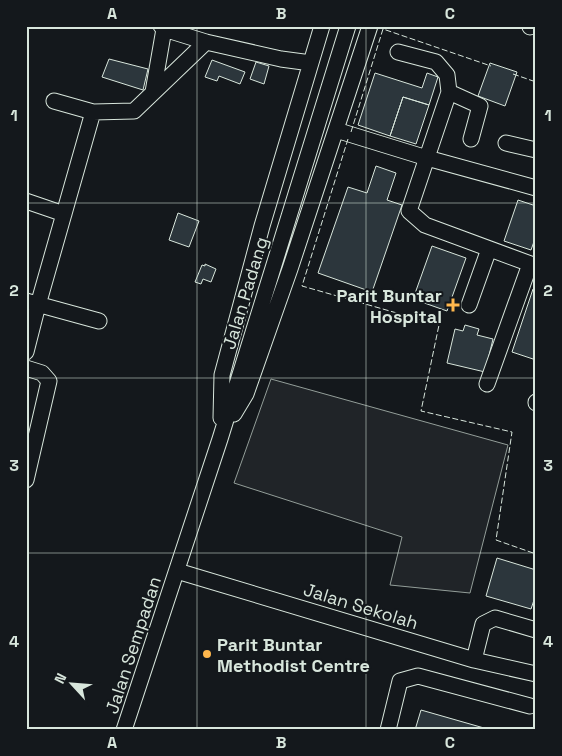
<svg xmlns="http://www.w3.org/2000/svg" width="562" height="756" font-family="'Space Grotesk',sans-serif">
	<rect width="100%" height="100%" fill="#14181c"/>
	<path fill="#202428" stroke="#939e99" d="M 271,379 L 508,445 L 470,593 L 390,585 L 402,537 L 234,483 Z"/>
	<path fill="#2c363c" stroke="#d8e6dc" d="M 109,59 L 148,69 L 143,90 L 102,77 Z
		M 212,60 L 245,72 L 240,84 L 219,76 L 217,81 L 205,77 Z
		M 256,62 L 269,66 L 264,84 L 250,79 Z
		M 490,63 L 517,72 L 505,106 L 478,96 Z
		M 375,73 L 422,88 L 427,73 L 438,77 L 429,105 L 403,97 L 390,136 L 358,125 Z
		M 403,97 L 429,105 L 416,144 L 390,136 Z
		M 376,166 L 396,173 L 387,200 L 402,205 L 372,292 L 318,273 L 348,187 L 367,193 Z
		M 518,200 L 536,206 L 536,236 L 531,250 L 504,241 Z
		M 178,213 L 199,221 L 189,247 L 169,240 Z
		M 432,246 L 466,258 L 447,311 L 413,299 Z
		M 205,264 L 216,269 L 211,282 L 203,279 L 201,284 L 195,282 L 202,265 L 205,266 Z
		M 533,289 L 536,290 L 536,360 L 512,352 Z
		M 465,325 L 479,329 L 477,335 L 493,339 L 485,372 L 447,363 L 455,329 L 463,331 Z
		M 497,558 L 536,570 L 536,594 L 531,609 L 486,596 Z
		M 421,710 L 491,730 L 415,730 Z"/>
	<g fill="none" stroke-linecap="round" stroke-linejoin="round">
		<g stroke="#d8e6dc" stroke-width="17">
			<path id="minor" d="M 161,26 L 164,29 L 206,42 L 281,59 L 311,63
				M 530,27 L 531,26
				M 398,52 L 436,62 L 447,75 L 449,92 L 409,211 L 425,225 L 536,266
				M 153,92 L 164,29
				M 449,92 L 480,106 L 471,139
				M 54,101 L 93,112 L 134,111 L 206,42
				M 336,130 L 427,158 L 536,188
				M 506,143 L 536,150
				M 26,201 L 64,214
				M 26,301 L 99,321
				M 469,305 L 489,249
				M 26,352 L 38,305 L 93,112
				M 26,368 L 42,373 L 49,381 L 26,480
				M 487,384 L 530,264
				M 536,402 L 536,403
				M 234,414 L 246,394 L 290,269 L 370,26
				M 221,418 L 222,375 L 262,226 L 322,26
				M 177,571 L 474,660 L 536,674
				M 474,660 L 483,624 L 495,618 L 536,630
				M 124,730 L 220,439 L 348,26
				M 388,730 L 400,681 L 418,676 L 530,706"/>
		</g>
		<use href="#minor" stroke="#14181c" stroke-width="15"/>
		<path stroke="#d8e6dc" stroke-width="1" stroke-dasharray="6 2.5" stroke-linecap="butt" d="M 513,74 L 536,82
			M 351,132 L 383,29 L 491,66
			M 348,139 L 302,286 L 439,325 L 421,411 L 512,432 L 496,540 L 536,554"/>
	</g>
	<path fill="none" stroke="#d8e6dc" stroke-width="1" stroke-opacity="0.55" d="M 197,26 L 197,730M 366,26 L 366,730M 26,203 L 536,203M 26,378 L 536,378M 26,553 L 536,553"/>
	<g fill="#ffb74d" stroke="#14181c" stroke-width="2">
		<path d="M450.5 297.5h5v5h5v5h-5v5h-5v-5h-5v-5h5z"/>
		<circle cx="207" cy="654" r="5"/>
	</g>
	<g text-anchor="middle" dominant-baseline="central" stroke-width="4" stroke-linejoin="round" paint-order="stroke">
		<g font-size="18" fill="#d8e6dc" stroke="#14181c">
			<text transform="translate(245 293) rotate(-73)">Jalan Padang</text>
			<text transform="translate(361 606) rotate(17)">Jalan Sekolah</text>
			<text transform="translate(133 645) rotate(-72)">Jalan Sempadan</text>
		</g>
		<g font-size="18" font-weight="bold" fill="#d8e6dc" stroke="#14181c" text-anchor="end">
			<text x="442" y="295">Parit Buntar<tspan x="442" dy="21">Hospital</tspan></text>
			<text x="217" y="644" text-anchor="start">Parit Buntar<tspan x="217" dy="21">Methodist Centre</tspan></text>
		</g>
	</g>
	<rect width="562" height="756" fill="none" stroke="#14181c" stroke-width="55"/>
	<g transform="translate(72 684) rotate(296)" stroke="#14181c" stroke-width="4" paint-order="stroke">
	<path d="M0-4L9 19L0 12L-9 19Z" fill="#d8e6dc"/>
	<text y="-8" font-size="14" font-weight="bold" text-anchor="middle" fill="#d8e6dc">N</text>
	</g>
	<rect x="28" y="28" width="506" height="700" fill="none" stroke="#d8e6dc" stroke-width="2"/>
	<g font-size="16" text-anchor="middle" font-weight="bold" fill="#d8e6dc">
		<text x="112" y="19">A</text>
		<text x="281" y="19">B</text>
		<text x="450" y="19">C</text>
		<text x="14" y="121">1</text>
		<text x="548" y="121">1</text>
		<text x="14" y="296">2</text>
		<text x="548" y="296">2</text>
		<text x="14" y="471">3</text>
		<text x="548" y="471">3</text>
		<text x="14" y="647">4</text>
		<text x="548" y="647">4</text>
		<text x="112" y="748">A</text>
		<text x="281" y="748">B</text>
		<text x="450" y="748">C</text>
	</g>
</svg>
